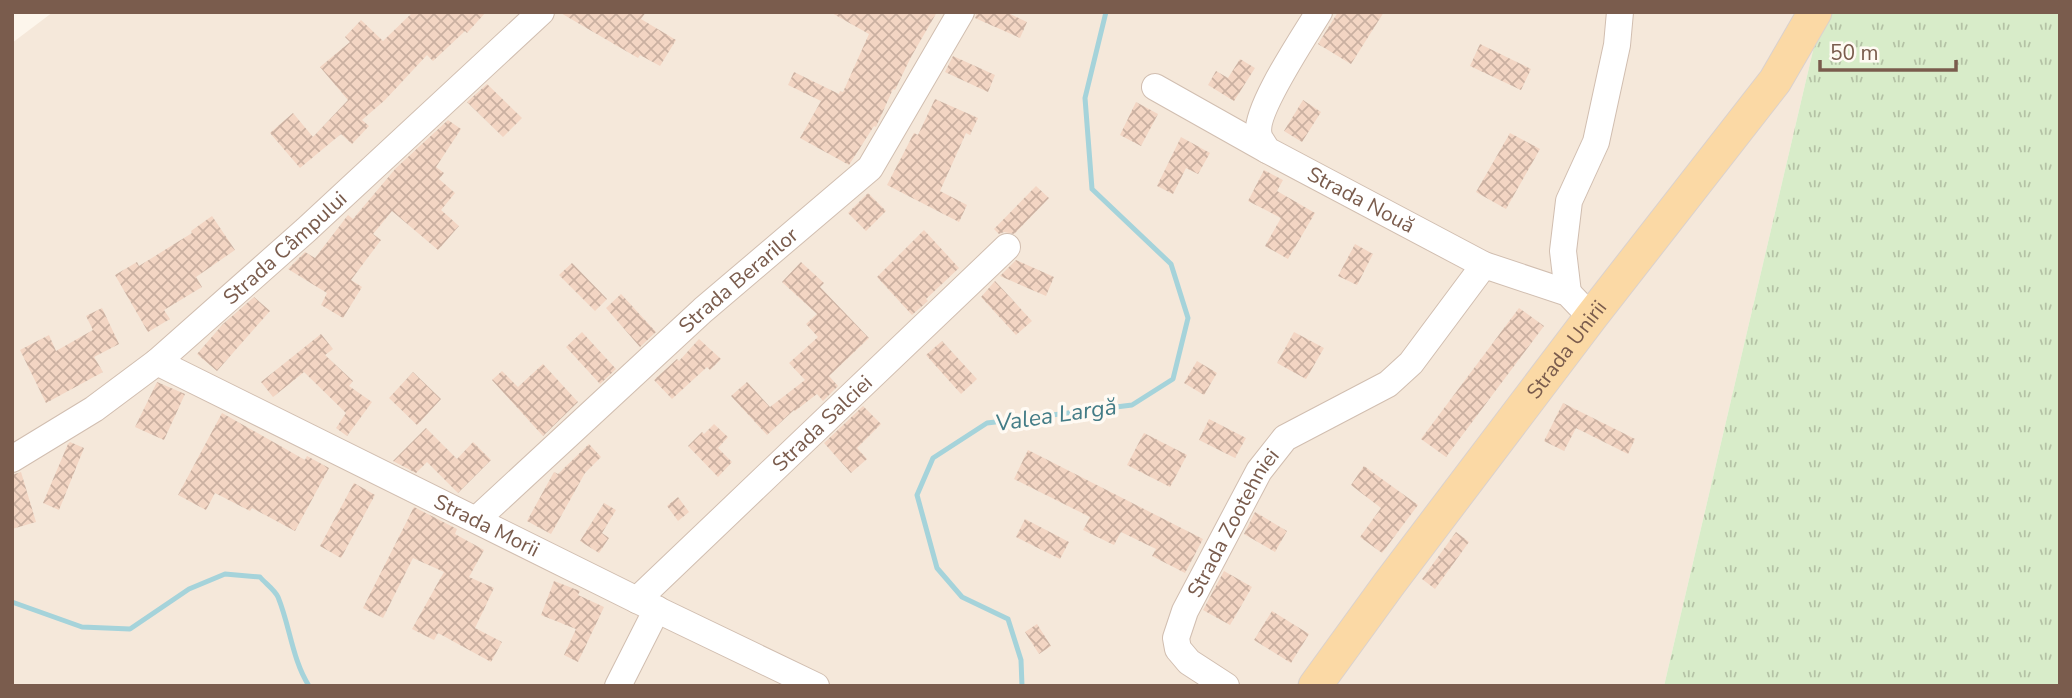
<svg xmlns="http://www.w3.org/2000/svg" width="2072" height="698" font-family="'Nunito Sans',sans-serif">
	<defs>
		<pattern id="grass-tufts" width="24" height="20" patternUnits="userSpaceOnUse" patternTransform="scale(1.75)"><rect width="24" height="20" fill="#d8ecc9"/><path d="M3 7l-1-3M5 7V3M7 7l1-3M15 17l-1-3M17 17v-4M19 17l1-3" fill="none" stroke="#b4c2a5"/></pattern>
		<pattern id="building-cross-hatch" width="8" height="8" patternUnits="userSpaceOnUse" patternTransform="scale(1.75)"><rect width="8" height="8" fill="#f3d5c3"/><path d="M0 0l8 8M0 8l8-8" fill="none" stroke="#cab0a1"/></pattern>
	</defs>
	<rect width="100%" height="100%" fill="#fdf6ec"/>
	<path fill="#f5e8da" d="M 53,12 L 1822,12 L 1664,686 L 12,686 L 12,43 Z"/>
	<path fill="url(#grass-tufts)" d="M 1822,12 L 2060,12 L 2060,686 L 1664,686 Z"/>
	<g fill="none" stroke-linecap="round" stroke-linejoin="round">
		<path stroke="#a5d3da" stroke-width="5" d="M 12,602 L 82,627 L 130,629 L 189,589 L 225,574 L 260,577 C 265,583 275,590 278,597 C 290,626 292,659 309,686
			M 1022,686 L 1021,660 L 1008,619 L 962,597 L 937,568 L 917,495 L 933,458 L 987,423 L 1132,405 L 1173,379 L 1188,318 L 1171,264 L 1092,189 L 1085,98 L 1106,12"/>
	</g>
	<path fill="url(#building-cross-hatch)" d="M 413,12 L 486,12 L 467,33 L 465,31 L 433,61 L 427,55 L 385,100 L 362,120 L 369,126 L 352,144 L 341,134 L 300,168 L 270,133 L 293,113 L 313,137 L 348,100 L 320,67 L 350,42 L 345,37 L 361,20 L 383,41 Z
		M 559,12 L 646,12 L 641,19 L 676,40 L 660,66 L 640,55 L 638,58 Z
		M 830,12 L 937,12 L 911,57 L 895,90 L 893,89 L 876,127 L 874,126 L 849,165 L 800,138 L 821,101 L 788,85 L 794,72 L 839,94 L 840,91 L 843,92 L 869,34 Z
		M 977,12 L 1006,12 L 1027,22 L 1020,38 L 975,18 Z
		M 1338,12 L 1384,12 L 1351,64 L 1318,44 Z
		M 1480,44 L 1531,69 L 1521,90 L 1470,66 Z
		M 953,56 L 995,75 L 988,92 L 945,72 Z
		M 1240,59 L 1255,68 L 1234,101 L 1208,85 L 1216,71 L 1228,78 Z
		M 487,84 L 522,118 L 503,137 L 467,102 Z
		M 935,99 L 978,118 L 970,135 L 966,133 L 940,191 L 967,205 L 959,222 L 887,185 L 914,133 L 918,135 Z
		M 1303,100 L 1321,112 L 1302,142 L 1284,131 Z
		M 1136,102 L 1158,114 L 1141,146 L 1120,135 Z
		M 448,120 L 461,129 L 436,167 L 444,173 L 439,179 L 455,193 L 441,210 L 459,226 L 438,250 L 392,211 L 373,234 L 381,240 L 351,280 L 362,287 L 343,318 L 321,305 L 327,293 L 288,269 L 305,252 L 315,258 L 348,215 L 353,219 L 396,168 Z
		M 1510,133 L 1540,149 L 1506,209 L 1476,192 Z
		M 1181,137 L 1210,153 L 1198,174 L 1186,168 L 1173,194 L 1157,186 Z
		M 1264,170 L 1283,180 L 1277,191 L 1315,213 L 1288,259 L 1265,246 L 1281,218 L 1248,201 Z
		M 1036,186 L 1049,198 L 1014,234 L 1004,232 L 999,234 L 994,229 Z
		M 868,193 L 886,211 L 866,231 L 848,213 Z
		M 212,216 L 235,250 L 196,277 L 202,287 L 164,310 L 170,319 L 148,332 L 115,275 L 137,262 L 139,266 L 192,233 L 191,231 Z
		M 924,230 L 959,268 L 926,299 L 928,301 L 912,315 L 877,277 Z
		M 1355,244 L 1373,254 L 1357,285 L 1338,276 Z
		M 1016,260 L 1054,277 L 1046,296 L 1000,276 Z
		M 801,262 L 824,283 L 820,287 L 869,338 L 829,376 L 838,386 L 823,401 L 817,394 L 795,411 L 794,410 L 767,435 L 731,396 L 747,382 L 770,407 L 805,380 L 789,363 L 818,337 L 806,324 L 817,314 L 782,282 Z
		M 572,263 L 607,299 L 595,311 L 559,275 Z
		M 995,281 L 1032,321 L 1016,335 L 981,297 Z
		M 621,294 L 656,332 L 640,347 L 606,308 Z
		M 254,297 L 270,311 L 217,371 L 197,354 L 223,324 Z
		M 102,308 L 119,344 L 94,357 L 103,372 L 46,403 L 20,350 L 49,335 L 56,351 L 93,330 L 86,316 Z
		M 1519,308 L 1544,326 L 1446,457 L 1421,439 Z
		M 582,332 L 616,369 L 600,384 L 566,347 Z
		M 1294,332 L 1324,348 L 1306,379 L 1277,363 Z
		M 321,334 L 333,349 L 325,355 L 353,381 L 349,386 L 372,402 L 347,436 L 336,428 L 346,413 L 304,372 L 273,397 L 261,382 Z
		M 699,339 L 721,359 L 710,370 L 707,367 L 672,399 L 654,380 L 677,359 L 679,361 Z
		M 942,341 L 977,379 L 961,394 L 926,355 Z
		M 1197,361 L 1217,373 L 1204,395 L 1184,383 Z
		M 543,364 L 578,402 L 543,436 L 492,380 L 502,371 L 518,387 Z
		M 413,372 L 441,399 L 417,425 L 389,398 Z
		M 157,382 L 185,394 L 164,440 L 135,427 Z
		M 1563,403 L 1635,439 L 1628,454 L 1576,428 L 1564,451 L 1544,441 Z
		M 863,406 L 881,424 L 857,448 L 867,459 L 851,473 L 824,443 Z
		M 222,413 L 305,460 L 307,456 L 329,468 L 295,531 L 252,508 L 250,511 L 215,493 L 206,510 L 178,495 Z
		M 1209,419 L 1246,438 L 1235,458 L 1199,440 Z
		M 714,424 L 728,437 L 718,448 L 732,462 L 718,477 L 688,446 L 702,432 L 704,434 Z
		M 426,428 L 457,459 L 473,442 L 491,460 L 458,493 L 427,462 L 416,473 L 393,461 Z
		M 1144,433 L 1187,455 L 1170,487 L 1127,465 Z
		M 70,442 L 84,448 L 59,510 L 43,503 L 68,444 Z
		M 589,444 L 601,457 L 585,473 L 551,534 L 527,521 L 554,472 L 558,474 Z
		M 1028,450 L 1203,539 L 1185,573 L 1152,556 L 1156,549 L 1121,532 L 1114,545 L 1083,530 L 1090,517 L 1014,479 Z
		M 1364,466 L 1418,505 L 1382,553 L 1360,537 L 1381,508 L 1351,485 Z
		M 21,472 L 36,522 L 12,529 L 12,475 Z
		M 354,483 L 375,495 L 341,558 L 320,546 Z
		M 678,497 L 689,512 L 678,521 L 667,506 Z
		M 604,503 L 616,510 L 602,533 L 609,538 L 599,553 L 580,541 Z
		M 414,507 L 457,529 L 455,534 L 484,550 L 469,577 L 494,588 L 475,628 L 502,642 L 491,662 L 438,633 L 434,640 L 412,629 L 444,572 L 413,558 L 383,618 L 363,608 Z
		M 1255,512 L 1287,531 L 1275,552 L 1244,534 Z
		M 1025,519 L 1069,542 L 1060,559 L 1016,537 Z
		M 1456,532 L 1469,542 L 1435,589 L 1422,579 Z
		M 1224,571 L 1252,587 L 1230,625 L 1203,610 Z
		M 554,581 L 580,591 L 578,595 L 604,607 L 578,662 L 564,655 L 576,629 L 541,615 Z
		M 1272,611 L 1309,634 L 1291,663 L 1254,640 Z
		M 1037,624 L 1051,646 L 1039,654 L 1025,632 Z"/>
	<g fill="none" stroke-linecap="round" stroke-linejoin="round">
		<g stroke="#d1beb0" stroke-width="28">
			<g id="minor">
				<path id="s1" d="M 1319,12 C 1306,34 1252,113 1259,136 C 1260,140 1265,146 1267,150 L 1484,265 L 1568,293 L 1591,317"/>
				<path d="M 1155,87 L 1267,150"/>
				<path d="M 1568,293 L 1563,251 L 1569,201 L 1596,142 L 1617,45 L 1620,12"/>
				<path id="s2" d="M 157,362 L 637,600 L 816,686"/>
				<path id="s3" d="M 12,459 L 94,409 L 157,362 L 306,230 L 541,12"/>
				<path id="s4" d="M 477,519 L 703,310 L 870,168 L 961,12"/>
				<path id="s5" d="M 637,600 L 1007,247"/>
				<path d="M 618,686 L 657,609"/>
				<path id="s6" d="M 1226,686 L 1189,662 L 1178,649 L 1176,638 L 1185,611 L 1259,471 L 1285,438 L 1388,384 L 1411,363 L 1484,265"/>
			</g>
		</g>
		<g stroke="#dad1cd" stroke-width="35">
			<g id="major">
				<path id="s7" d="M 1315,686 L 1389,584 L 1591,317 L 1775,81 L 1815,12"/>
			</g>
		</g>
		<use href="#minor" stroke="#fff" stroke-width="26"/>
		<use href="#major" stroke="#fbd9a5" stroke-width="33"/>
	</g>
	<g text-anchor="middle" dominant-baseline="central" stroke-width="7" stroke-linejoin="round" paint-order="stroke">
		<g font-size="21" fill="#7a5c4d" stroke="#fffaf3">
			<text stroke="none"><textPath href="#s1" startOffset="262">Strada Nouă</textPath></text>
			<text stroke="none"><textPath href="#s3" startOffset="346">Strada Câmpului</textPath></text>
			<text stroke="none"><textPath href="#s4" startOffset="354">Strada Berarilor</textPath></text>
			<text stroke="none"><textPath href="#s7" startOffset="420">Strada Unirii</textPath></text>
			<text stroke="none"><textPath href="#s5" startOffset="256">Strada Salciei</textPath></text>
			<text stroke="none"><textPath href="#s2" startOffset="368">Strada Morii</textPath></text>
			<text stroke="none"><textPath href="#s6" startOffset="201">Strada Zootehniei</textPath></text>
		</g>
		<g font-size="23" font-style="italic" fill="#437c86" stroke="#fffaf3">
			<text transform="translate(1056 415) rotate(-8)">Valea Largă</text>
		</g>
	</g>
	<rect width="2072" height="698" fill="none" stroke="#7a5c4d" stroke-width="28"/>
	<path d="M1820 60v10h136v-10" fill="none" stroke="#7a5c4d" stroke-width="3.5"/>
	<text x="1830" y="60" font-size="21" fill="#7a5c4d" stroke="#fffaf3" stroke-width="5" paint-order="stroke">50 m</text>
</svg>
